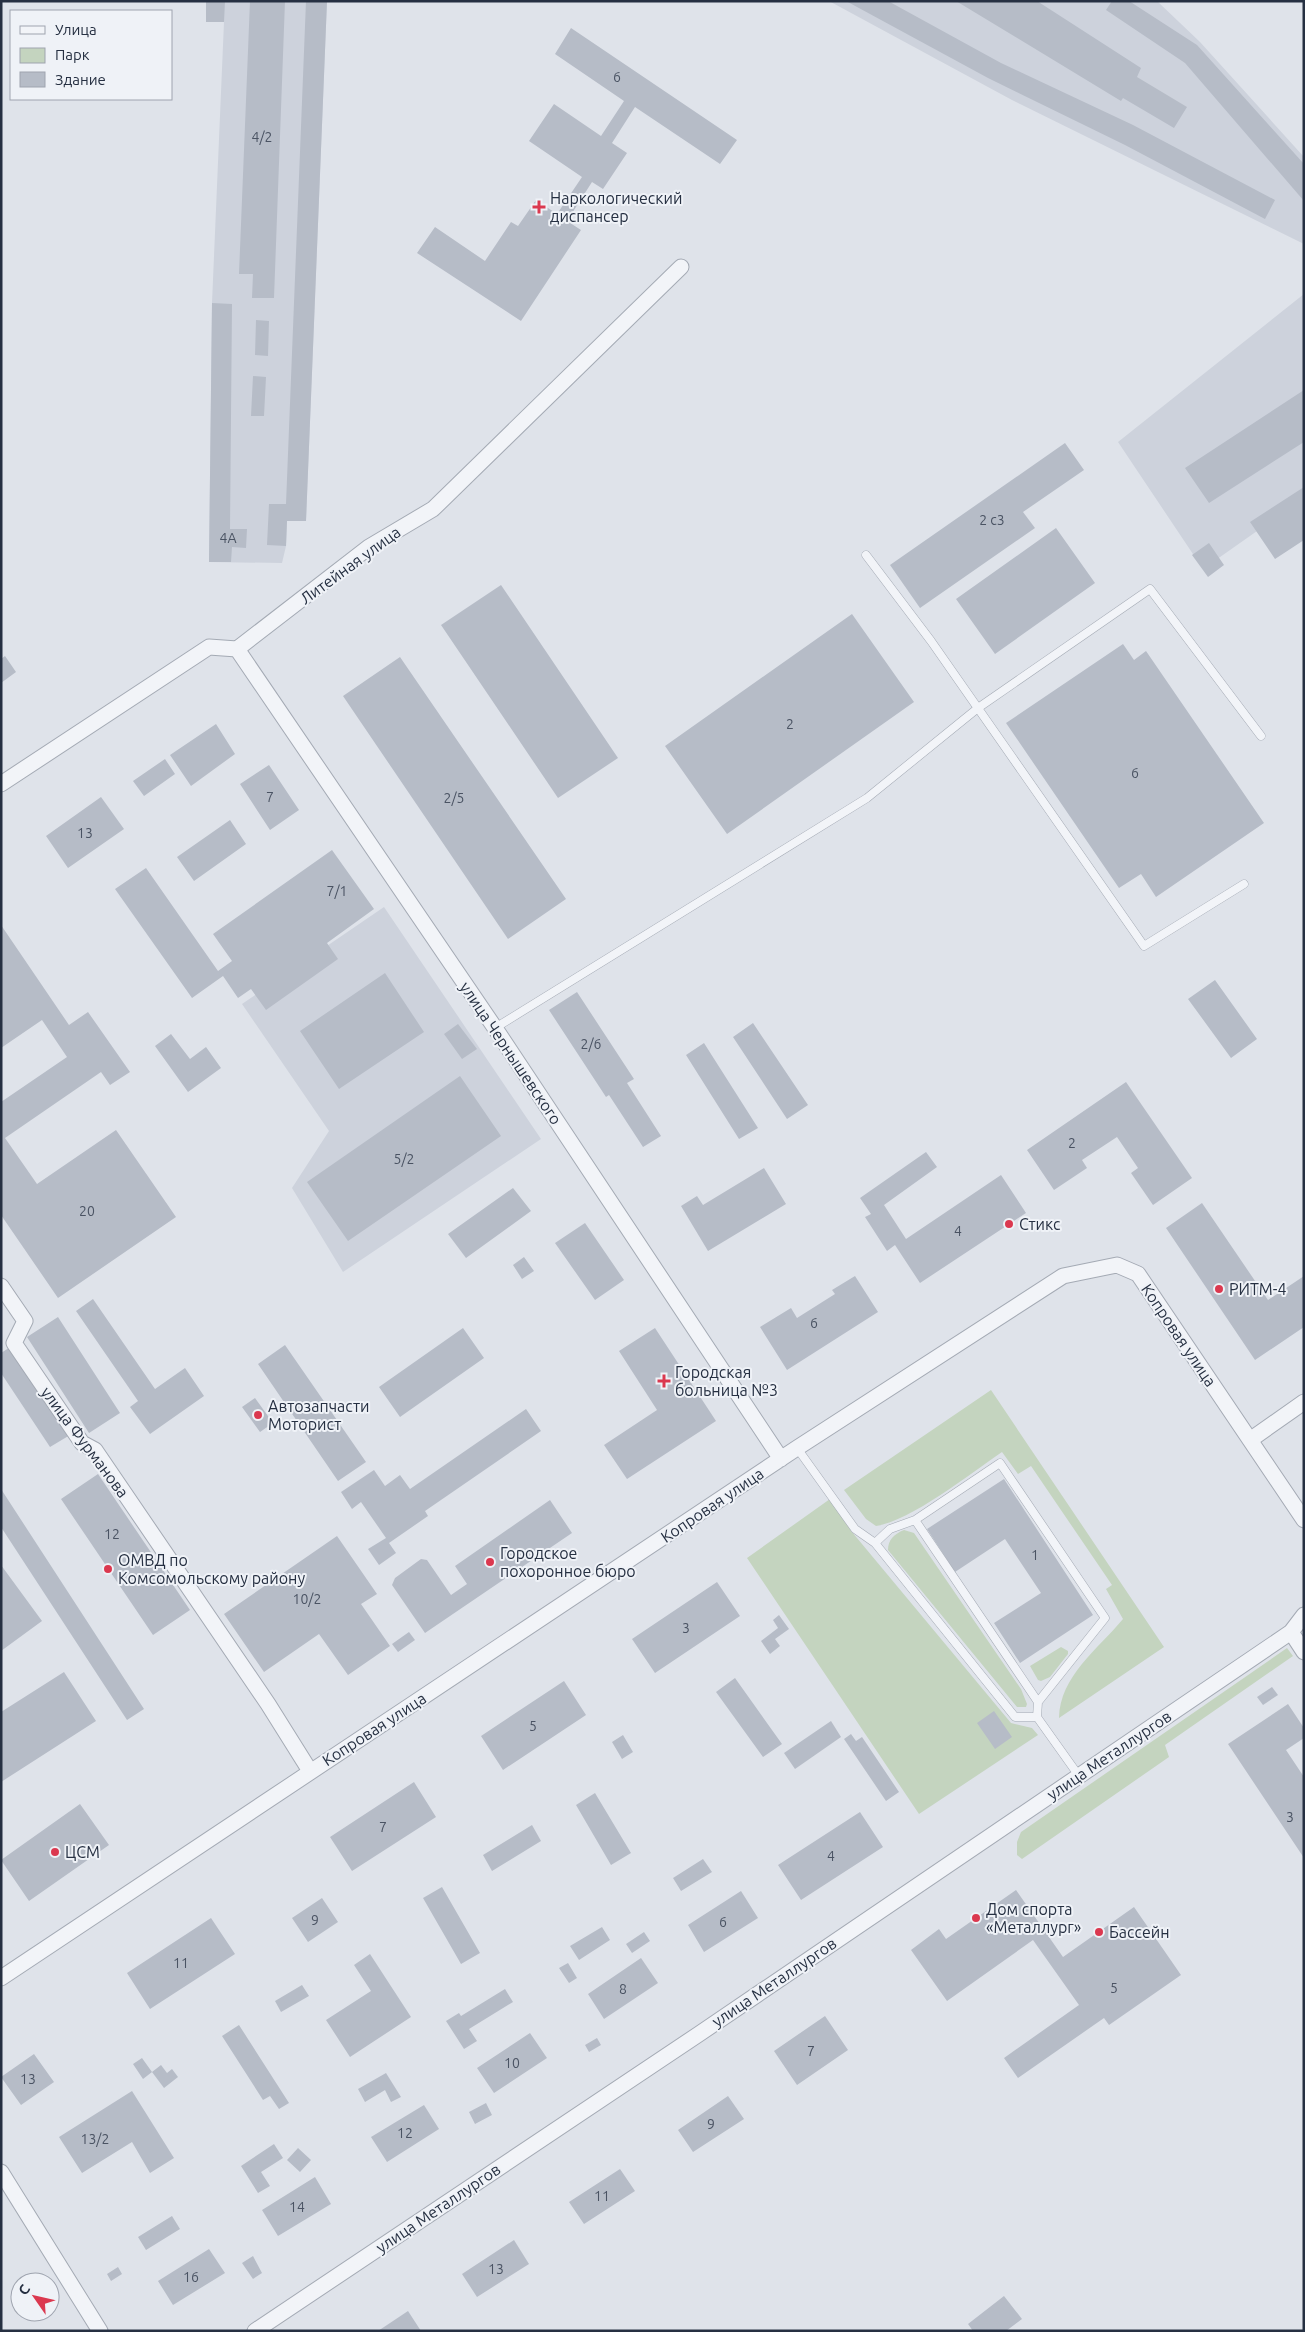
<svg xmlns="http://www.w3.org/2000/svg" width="1305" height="2332" font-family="Ubuntu,sans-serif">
	<rect width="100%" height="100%" fill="#dfe3ea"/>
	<path fill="#cdd2dc" d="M 206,1 L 327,1 L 306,521 L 287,521 L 286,546 L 282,563 L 209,562 L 212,303 L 224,22 L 206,22 Z
		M 829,1 L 1157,1 L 1200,42 L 1304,157 L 1304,244 L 1012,100 Z
		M 1304,294 L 1304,498 L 1203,569 L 1118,442 Z
		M 384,907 L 541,1139 L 343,1272 L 292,1188 L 329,1131 L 242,1004 Z"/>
	<path fill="#c4d4bf" d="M 991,1390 L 1164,1647 L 1059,1718 C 1060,1676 1098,1649 1123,1619 L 1106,1589 L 1112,1585 L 1031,1466 L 1018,1474 L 1002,1452 C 971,1473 911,1521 876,1526 L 866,1519 L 844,1490 Z
		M 830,1499 L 852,1532 L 1011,1723 L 1032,1728 L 1038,1735 L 919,1814 L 747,1558 Z
		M 904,1530 L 914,1533 L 1021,1689 L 1027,1704 L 1026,1707 L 1017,1707 L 888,1550 C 888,1540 894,1534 904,1530 Z
		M 1061,1647 L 1068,1651 L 1068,1654 L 1050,1677 L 1041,1681 L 1038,1680 L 1030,1666 Z
		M 1287,1648 L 1293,1656 L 1165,1745 L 1169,1757 L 1022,1859 L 1017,1855 L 1017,1842 L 1021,1832 Z"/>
	<path fill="#b6bcc7" d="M 206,1 L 225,1 L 224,22 L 206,22 Z
		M 250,1 L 285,1 L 274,298 L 252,298 L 253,274 L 239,274 Z
		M 306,1 L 327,1 L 306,521 L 287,521 L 286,546 L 267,545 L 269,504 L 286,504 Z
		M 846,1 L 888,1 L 1001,63 L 1133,125 L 1275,200 L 1265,219 L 1125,145 L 988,78 Z
		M 956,1 L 1037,1 L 1141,68 L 1137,77 L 1187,107 L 1174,128 L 1123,98 L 1121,101 Z
		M 1112,1 L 1129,1 L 1197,45 L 1304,164 L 1304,201 L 1185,63 L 1106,10 Z
		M 571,28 L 737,140 L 720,164 L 635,107 L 612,143 L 627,153 L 603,189 L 592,182 L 567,221 L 581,230 L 521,321 L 417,253 L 435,227 L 485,261 L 511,222 L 518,226 L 536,200 L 557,214 L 582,177 L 529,141 L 554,104 L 601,136 L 624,101 L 555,54 Z
		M 212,303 L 232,304 L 230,529 L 247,529 L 246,548 L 232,547 L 231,562 L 209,562 Z
		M 256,320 L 269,321 L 268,356 L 255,355 Z
		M 253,376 L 266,377 L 264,416 L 251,416 Z
		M 1304,390 L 1304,442 L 1209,503 L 1185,468 Z
		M 1065,443 L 1084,470 L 1023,512 L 1035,528 L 920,608 L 890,565 Z
		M 1304,487 L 1304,540 L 1275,559 L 1250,522 Z
		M 1056,528 L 1095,583 L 995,654 L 956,599 Z
		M 1209,543 L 1224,565 L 1208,577 L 1192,555 Z
		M 501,585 L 618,758 L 558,798 L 441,625 Z
		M 852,614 L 914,702 L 727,834 L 665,746 Z
		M 1123,644 L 1134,660 L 1146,651 L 1264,823 L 1156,897 L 1141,874 L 1119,888 L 1006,723 Z
		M 5,656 L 16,672 L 1,683 L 1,659 Z
		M 400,657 L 566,899 L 508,939 L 343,696 Z
		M 216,724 L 235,754 L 191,786 L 170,755 Z
		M 165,759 L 175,774 L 144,796 L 133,781 Z
		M 269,765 L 299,810 L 270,830 L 240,784 Z
		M 101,797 L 124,829 L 68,868 L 46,836 Z
		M 230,820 L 246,844 L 194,881 L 177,857 Z
		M 332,850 L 374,909 L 327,943 L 338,959 L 266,1010 L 251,989 L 238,998 L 223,976 L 192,998 L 115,889 L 146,868 L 218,971 L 232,961 L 213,934 Z
		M 1,925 L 69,1025 L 88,1012 L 130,1072 L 110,1085 L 101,1072 L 5,1138 L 37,1184 L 116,1130 L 176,1217 L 58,1298 L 1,1215 L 1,1102 L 67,1057 L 42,1020 L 1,1048 Z
		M 385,973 L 424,1032 L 339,1089 L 300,1031 Z
		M 1215,980 L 1257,1039 L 1231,1058 L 1188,999 Z
		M 577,992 L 634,1079 L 627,1083 L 661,1136 L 643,1147 L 609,1095 L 606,1097 L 549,1010 Z
		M 753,1023 L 808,1105 L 787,1119 L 733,1037 Z
		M 458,1024 L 477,1049 L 462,1059 L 444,1034 Z
		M 171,1034 L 190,1059 L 206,1047 L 221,1068 L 188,1092 L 155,1046 Z
		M 704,1043 L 758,1128 L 739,1139 L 686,1055 Z
		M 460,1076 L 501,1136 L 348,1241 L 307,1182 Z
		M 1126,1082 L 1192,1178 L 1153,1205 L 1131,1173 L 1138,1168 L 1117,1137 L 1082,1160 L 1087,1168 L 1054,1190 L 1027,1150 Z
		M 926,1152 L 937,1167 L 884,1205 L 906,1239 L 1001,1175 L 1026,1213 L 920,1283 L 895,1245 L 887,1251 L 865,1217 L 871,1214 L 860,1198 Z
		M 764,1168 L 786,1204 L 708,1251 L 681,1206 L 697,1196 L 703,1205 Z
		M 513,1188 L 531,1211 L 466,1258 L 448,1234 Z
		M 1202,1203 L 1268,1300 L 1304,1276 L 1304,1327 L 1255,1360 L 1166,1228 Z
		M 585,1223 L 624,1280 L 595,1300 L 555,1243 Z
		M 524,1257 L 534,1271 L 522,1279 L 513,1265 Z
		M 855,1276 L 878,1312 L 787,1370 L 760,1327 L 791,1308 L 797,1318 L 835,1294 L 832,1290 Z
		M 93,1299 L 155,1389 L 185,1368 L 204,1396 L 150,1434 L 130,1407 L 138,1401 L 76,1311 Z
		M 58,1317 L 120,1413 L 89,1433 L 27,1337 Z
		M 463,1328 L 484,1358 L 400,1417 L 379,1387 Z
		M 655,1328 L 716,1421 L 627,1479 L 604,1445 L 657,1410 L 619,1351 Z
		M 285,1345 L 366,1462 L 338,1481 L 258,1364 Z
		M 12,1346 L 70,1435 L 50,1447 L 1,1373 L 1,1353 Z
		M 255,1398 L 273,1423 L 260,1432 L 242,1407 Z
		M 526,1409 L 541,1431 L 425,1511 L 428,1516 L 389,1543 L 396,1553 L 379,1565 L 368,1549 L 386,1538 L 361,1502 L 352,1509 L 341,1492 L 374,1470 L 385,1486 L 400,1475 L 410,1489 Z
		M 98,1474 L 190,1610 L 153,1635 L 61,1499 Z
		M 1004,1479 L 1093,1615 L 1020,1663 L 994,1623 L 1041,1593 L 1005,1539 L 955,1572 L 927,1529 Z
		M 1,1489 L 144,1709 L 127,1720 L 1,1527 Z
		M 550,1500 L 572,1533 L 425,1633 L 392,1585 L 395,1578 L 421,1559 L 427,1560 L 451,1595 L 467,1584 L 455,1566 Z
		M 337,1536 L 377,1594 L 361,1604 L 390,1646 L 348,1675 L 319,1634 L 264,1672 L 224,1614 Z
		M 1,1565 L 42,1621 L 1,1651 Z
		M 717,1582 L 740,1616 L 655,1673 L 632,1639 Z
		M 779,1615 L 789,1629 L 775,1639 L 780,1646 L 770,1654 L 761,1641 L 778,1628 L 773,1620 Z
		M 409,1632 L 415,1640 L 398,1652 L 392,1644 Z
		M 64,1672 L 96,1721 L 1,1782 L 1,1712 Z
		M 735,1678 L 782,1744 L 763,1757 L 716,1692 Z
		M 564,1681 L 586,1715 L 503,1770 L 481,1736 Z
		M 1272,1687 L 1278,1695 L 1263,1705 L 1257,1697 Z
		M 1288,1704 L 1304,1728 L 1304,1738 L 1286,1750 L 1304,1777 L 1304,1858 L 1228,1744 Z
		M 994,1711 L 1012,1737 L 995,1749 L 977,1723 Z
		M 831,1721 L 841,1737 L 795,1769 L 784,1753 Z
		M 851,1734 L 856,1741 L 862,1737 L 899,1792 L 886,1801 L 844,1739 Z
		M 623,1735 L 633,1752 L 622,1759 L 612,1742 Z
		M 414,1782 L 436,1817 L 352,1871 L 330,1837 Z
		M 595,1793 L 631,1853 L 611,1865 L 576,1805 Z
		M 80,1804 L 109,1845 L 29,1901 L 1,1860 Z
		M 860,1812 L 883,1847 L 801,1900 L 778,1865 Z
		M 532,1825 L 541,1841 L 492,1871 L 483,1855 Z
		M 703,1859 L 712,1872 L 681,1891 L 673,1878 Z
		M 442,1887 L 480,1953 L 461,1964 L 423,1898 Z
		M 1016,1890 L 1063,1957 L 1134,1907 L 1181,1975 L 1109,2025 L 1104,2018 L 1018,2078 L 1004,2058 L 1079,2005 L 1033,1940 L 947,2001 L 911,1950 L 939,1929 L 946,1939 Z
		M 741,1891 L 758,1918 L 704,1952 L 688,1925 Z
		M 322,1898 L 338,1922 L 308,1942 L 292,1918 Z
		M 211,1918 L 235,1954 L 150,2009 L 127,1973 Z
		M 602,1927 L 610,1940 L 579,1960 L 570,1946 Z
		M 644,1932 L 650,1941 L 632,1953 L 626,1944 Z
		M 370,1954 L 411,2017 L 350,2057 L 326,2020 L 371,1991 L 354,1965 Z
		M 641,1958 L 658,1983 L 604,2019 L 588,1994 Z
		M 568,1963 L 577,1978 L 569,1983 L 559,1968 Z
		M 302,1985 L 309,1996 L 281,2012 L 275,2001 Z
		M 505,1989 L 513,2002 L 469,2029 L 477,2041 L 464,2049 L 446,2021 L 459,2013 L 461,2016 Z
		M 825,2016 L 848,2050 L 797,2085 L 774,2051 Z
		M 239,2025 L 289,2103 L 279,2109 L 270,2096 L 263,2100 L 222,2036 Z
		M 530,2033 L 547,2058 L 494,2093 L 477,2068 Z
		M 597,2038 L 601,2045 L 589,2052 L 585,2045 Z
		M 34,2054 L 54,2082 L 21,2105 L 1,2077 Z
		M 142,2058 L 152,2072 L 143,2079 L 133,2064 Z
		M 161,2065 L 167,2073 L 172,2069 L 178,2077 L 164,2088 L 152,2072 Z
		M 386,2073 L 401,2097 L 391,2102 L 385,2090 L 365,2102 L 358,2089 Z
		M 132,2091 L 174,2158 L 150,2173 L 132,2142 L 82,2173 L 59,2137 Z
		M 728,2096 L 744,2119 L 693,2152 L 678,2130 Z
		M 486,2103 L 492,2115 L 475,2124 L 469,2112 Z
		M 424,2105 L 439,2129 L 387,2162 L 371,2137 Z
		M 274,2144 L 283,2158 L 261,2172 L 270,2186 L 258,2193 L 241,2166 Z
		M 298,2148 L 311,2160 L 300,2172 L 287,2160 Z
		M 620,2169 L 635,2191 L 584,2224 L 569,2202 Z
		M 315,2177 L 331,2204 L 278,2236 L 262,2210 Z
		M 172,2216 L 180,2229 L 146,2250 L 138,2237 Z
		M 514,2240 L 529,2264 L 477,2297 L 462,2274 Z
		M 209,2249 L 225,2273 L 173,2305 L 158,2281 Z
		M 253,2256 L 262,2273 L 253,2279 L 242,2263 Z
		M 118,2267 L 122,2274 L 111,2281 L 107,2274 Z
		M 1004,2296 L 1022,2319 L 1006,2331 L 973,2331 L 968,2324 Z
		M 408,2311 L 421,2331 L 378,2331 Z"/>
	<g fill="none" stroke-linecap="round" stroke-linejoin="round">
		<g stroke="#a4aab4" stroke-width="9">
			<path id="lane" d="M 866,555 L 931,641 L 1144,946 L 1244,884
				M 495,1028 L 867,798 L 978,708 L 1150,589 L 1261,736
				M 797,1448 L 855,1529 L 875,1543 L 1015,1717 L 1037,1717 L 1079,1776
				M 915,1520 L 1038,1702
				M 875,1543 L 890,1529 L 915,1520 L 1000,1463 L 1105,1618 L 1038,1702 L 1037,1717"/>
		</g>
		<g stroke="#a4aab4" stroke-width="17">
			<path id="street" d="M 237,649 L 495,1028 L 781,1459
				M 1,784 L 209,647 L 237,649 L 369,547 L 433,509 L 681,267
				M 1,1286 L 25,1321 L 14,1343 L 82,1443 L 95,1450 L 268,1704 L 310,1771
				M 1250,1440 L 1304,1402
				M 1304,1615 L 1291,1632 L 1304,1652
				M 1,1978 L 797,1448 L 1063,1276 L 1117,1265 L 1138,1274 L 1304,1520
				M 1,2172 L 100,2331
				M 255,2331 L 699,2034 L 1291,1632"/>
		</g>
		<use href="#lane" stroke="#f2f4f8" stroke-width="8"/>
		<use href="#street" stroke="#f2f4f8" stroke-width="15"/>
	</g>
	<g fill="#db384f" stroke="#eff2f7" stroke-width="2">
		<path d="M536.5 199.5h5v5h5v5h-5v5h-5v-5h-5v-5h5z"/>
		<circle cx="1009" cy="1224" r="5"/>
		<circle cx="1219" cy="1289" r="5"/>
		<path d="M661.5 1373.5h5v5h5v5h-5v5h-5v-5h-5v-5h5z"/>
		<circle cx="258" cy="1415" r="5"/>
		<circle cx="490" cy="1562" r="5"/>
		<circle cx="108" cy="1569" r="5"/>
		<circle cx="55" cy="1852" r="5"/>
		<circle cx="976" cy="1918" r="5"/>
		<circle cx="1099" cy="1932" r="5"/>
	</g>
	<g text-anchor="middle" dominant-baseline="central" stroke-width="4" stroke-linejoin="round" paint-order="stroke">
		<g font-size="14" fill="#4a5363">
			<text x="617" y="77">6</text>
			<text x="262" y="137">4/2</text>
			<text x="992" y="520">2 с3</text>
			<text x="228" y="538">4А</text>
			<text x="790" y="724">2</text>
			<text x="1135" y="773">6</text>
			<text x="270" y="797">7</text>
			<text x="454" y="798">2/5</text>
			<text x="85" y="833">13</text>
			<text x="337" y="891">7/1</text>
			<text x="591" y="1044">2/6</text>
			<text x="1072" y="1143">2</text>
			<text x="404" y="1159">5/2</text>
			<text x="87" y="1211">20</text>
			<text x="958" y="1231">4</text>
			<text x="814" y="1323">6</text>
			<text x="112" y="1534">12</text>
			<text x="1035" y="1555">1</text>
			<text x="307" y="1599">10/2</text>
			<text x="686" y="1628">3</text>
			<text x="533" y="1726">5</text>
			<text x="1290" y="1817">3</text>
			<text x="383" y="1827">7</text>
			<text x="831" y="1856">4</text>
			<text x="315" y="1920">9</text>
			<text x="723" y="1922">6</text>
			<text x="181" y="1963">11</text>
			<text x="1114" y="1988">5</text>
			<text x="623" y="1989">8</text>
			<text x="811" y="2051">7</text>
			<text x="512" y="2063">10</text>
			<text x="28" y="2079">13</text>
			<text x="711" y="2124">9</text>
			<text x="405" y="2133">12</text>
			<text x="95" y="2139">13/2</text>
			<text x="602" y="2196">11</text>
			<text x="297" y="2207">14</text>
			<text x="496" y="2269">13</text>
			<text x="191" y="2277">16</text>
		</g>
		<g font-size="16" fill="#263042" stroke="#eff2f7" text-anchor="start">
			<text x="550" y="198">Наркологический<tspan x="550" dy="18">диспансер</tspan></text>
			<text x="1019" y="1224">Стикс</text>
			<text x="1229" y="1289">РИТМ-4</text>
			<text x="675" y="1372">Городская<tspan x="675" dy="18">больница №3</tspan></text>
			<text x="268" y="1406">Автозапчасти<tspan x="268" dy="18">Моторист</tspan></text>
			<text x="500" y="1553">Городское<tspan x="500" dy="18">похоронное бюро</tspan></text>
			<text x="118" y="1560">ОМВД по<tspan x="118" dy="18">Комсомольскому району</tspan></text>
			<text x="65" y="1852">ЦСМ</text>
			<text x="986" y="1909">Дом спорта<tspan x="986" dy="18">«Металлург»</tspan></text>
			<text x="1109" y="1932">Бассейн</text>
		</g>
		<g font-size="16" fill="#263042" stroke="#eff2f7">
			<text transform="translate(350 565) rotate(-36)">Литейная улица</text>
			<text transform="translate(511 1053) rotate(56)">улица Чернышевского</text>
			<text transform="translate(1179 1335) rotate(56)">Копровая улица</text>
			<text transform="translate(85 1442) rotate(53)">улица Фурманова</text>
			<text transform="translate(712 1505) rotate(-34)">Копровая улица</text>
			<text transform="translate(374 1729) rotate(-33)">Копровая улица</text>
			<text transform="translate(1109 1755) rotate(-34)">улица Металлургов</text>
			<text transform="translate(774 1982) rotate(-34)">улица Металлургов</text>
			<text transform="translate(438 2208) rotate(-34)">улица Металлургов</text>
		</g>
	</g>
	<rect width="1305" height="2332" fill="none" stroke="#263042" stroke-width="5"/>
	<rect x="10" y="10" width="162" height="90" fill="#eff2f7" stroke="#9fa4af"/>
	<rect x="20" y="26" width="25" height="8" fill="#f2f4f8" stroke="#9fa4af"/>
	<text x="55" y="35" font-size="15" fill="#263042">Улица</text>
	<rect x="20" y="48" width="25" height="15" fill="#c4d4bf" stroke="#9fa4af"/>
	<text x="55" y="60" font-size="15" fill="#263042">Парк</text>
	<rect x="20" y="72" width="25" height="15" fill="#b6bcc7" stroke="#9fa4af"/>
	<text x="55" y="85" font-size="15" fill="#263042">Здание</text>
	<g transform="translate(35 2297) rotate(304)"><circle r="24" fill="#eff2f7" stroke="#9fa4af"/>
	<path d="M0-4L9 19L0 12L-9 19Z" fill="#db384f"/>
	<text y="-8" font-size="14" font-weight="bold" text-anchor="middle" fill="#263042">С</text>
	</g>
</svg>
